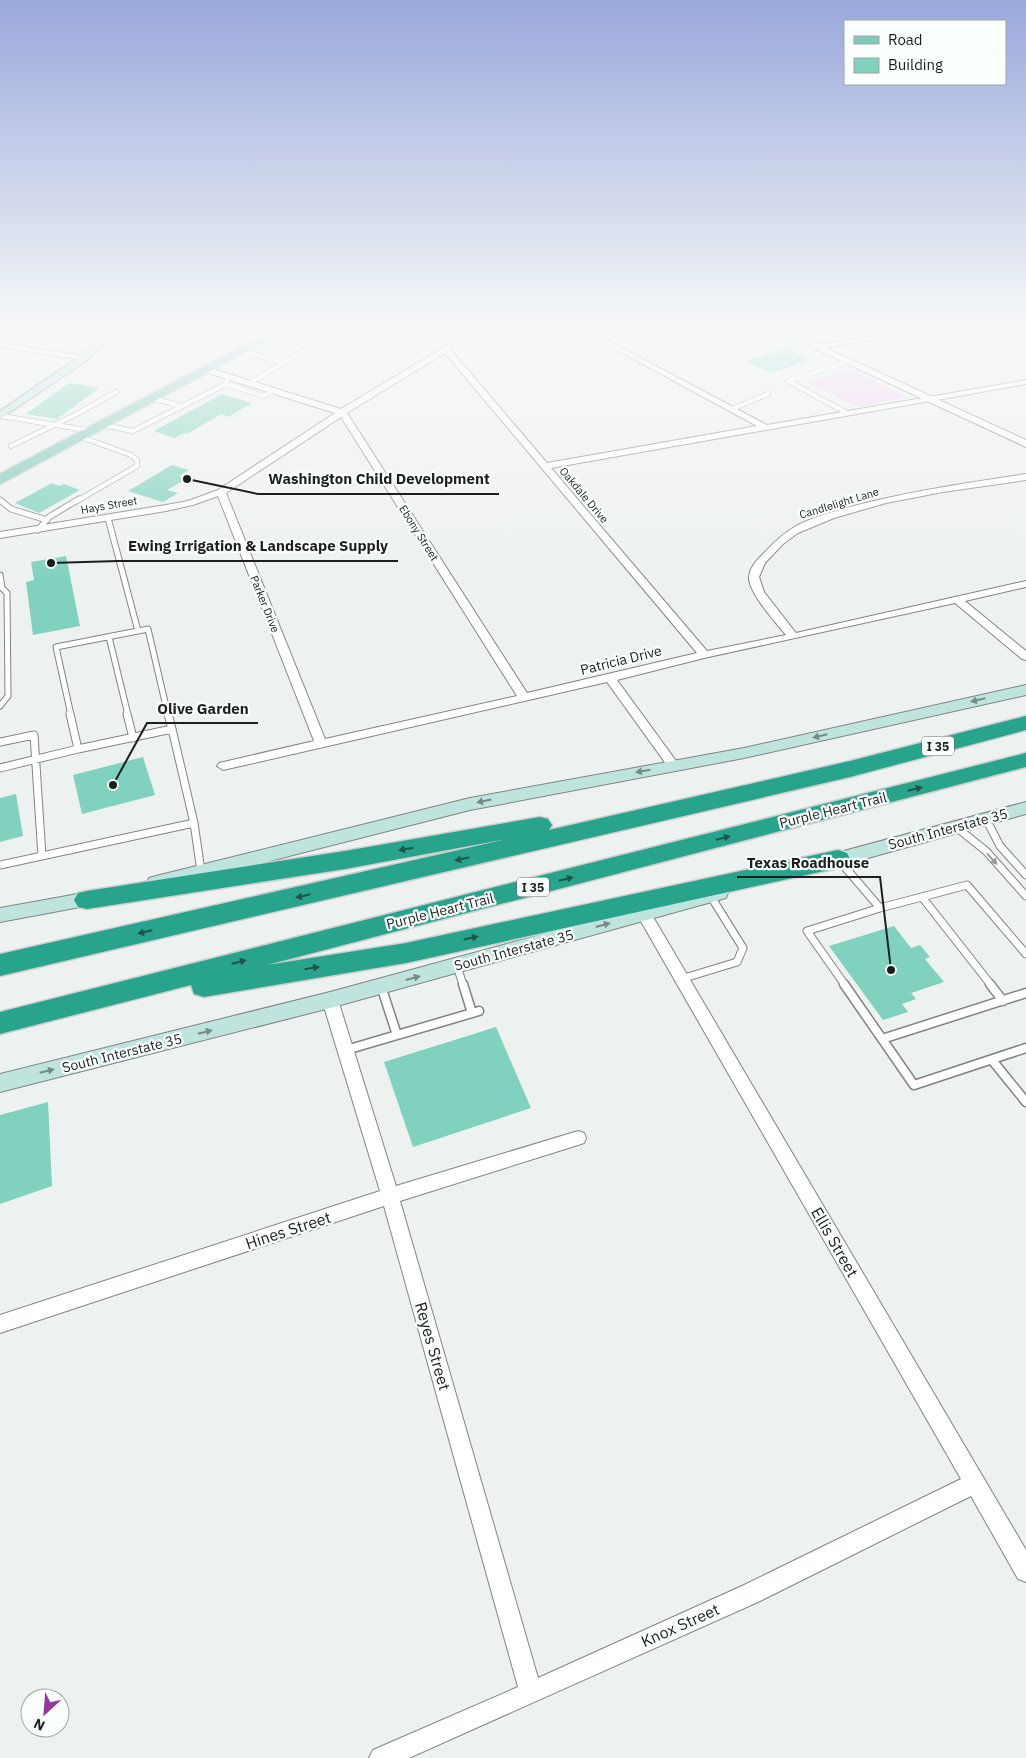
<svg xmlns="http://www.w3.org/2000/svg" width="1026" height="1758" font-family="'IBM Plex Sans',sans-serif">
	<rect width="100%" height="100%" fill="#edf1f0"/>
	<path fill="#f3ccf5" d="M 848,369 L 909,397 L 858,407 L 808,383 Z"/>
	<path fill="#80d2be" d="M 786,348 L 810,360 L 771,373 L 746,361 Z
		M 69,383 L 99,388 L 57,419 L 26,414 Z
		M 222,394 L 252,403 L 228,417 L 221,414 L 187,434 L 184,433 L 174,438 L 154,431 Z
		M 172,465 L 189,470 L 179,476 L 186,479 L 167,490 L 178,493 L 163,502 L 128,491 Z
		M 52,483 L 59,486 L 64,484 L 80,490 L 39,513 L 15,503 Z
		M 66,556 L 80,626 L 33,635 L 26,582 L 34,580 L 31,562 Z
		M 143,757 L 155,795 L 82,814 L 73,775 Z
		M 16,794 L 23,836 L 0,842 L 0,798 Z
		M 894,926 L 911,948 L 920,945 L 930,957 L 925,959 L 944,982 L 911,993 L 916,999 L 902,1004 L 908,1012 L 883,1020 L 829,946 Z
		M 496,1027 L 531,1108 L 413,1147 L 384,1062 Z
		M 48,1102 L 52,1186 L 0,1204 L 0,1115 Z"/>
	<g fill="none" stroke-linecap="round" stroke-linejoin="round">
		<g stroke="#808483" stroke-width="5.5">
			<path id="service-far3" d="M 190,331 L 178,345 L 200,347
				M 272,334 L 311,346
				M 185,336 L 232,338 L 258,342
				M 242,351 L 283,363
				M 250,383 L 332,334 L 333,331
				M 226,384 L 263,396 L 276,391
				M 153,398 L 180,406
				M 732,409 L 768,394
				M 847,413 L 788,381 L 849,361
				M 1,416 L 92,431
				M 103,425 L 133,431 L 226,384 L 227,380 L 231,377
				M 11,446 L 75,415 L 116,392
				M 77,501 L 137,466 L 137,460 L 131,455 L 81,437"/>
		</g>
		<g stroke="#808483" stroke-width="7">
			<path id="service-far2" d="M 0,500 L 11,509 L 47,520
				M 108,518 L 138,631
				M 38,530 L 49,517 L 79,499
				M 0,575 L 2,588 L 7,593 L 8,696 L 0,706
				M 109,637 L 128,715
				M 71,715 L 56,647 L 148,629 L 168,715"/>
		</g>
		<g stroke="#808483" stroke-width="9">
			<path id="service-far1" d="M 70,714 L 78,749 L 172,729
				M 127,714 L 133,738
				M 168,714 L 172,729
				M 172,729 L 194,823
				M 0,742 L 34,735 L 42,856
				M 0,768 L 78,749
				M 986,819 L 1000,846 L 1026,875
				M 956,827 L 986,851 L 1026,896
				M 838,859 L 880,908
				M 0,865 L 194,823 L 201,871
				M 922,897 L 991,985
				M 457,966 L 463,985
				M 681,979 L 737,962 L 743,948 L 710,895
				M 845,985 L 807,931 L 880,908 L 967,885 L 1026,954"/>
		</g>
		<g stroke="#808483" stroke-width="11">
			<path id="service" d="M 463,984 L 472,1013
				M 844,984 L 914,1085 L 1026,1048
				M 990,984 L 1003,1001
				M 381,986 L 397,1035
				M 882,1039 L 1026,993
				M 346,1050 L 479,1011
				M 992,1060 L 1026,1102"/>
		</g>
		<g stroke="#808483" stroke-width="2">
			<path id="minor" d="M 471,331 L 479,331 L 450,349 L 547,463 L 757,426 L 582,331 L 590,331 L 767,425 L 1026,380 L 1026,384 L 551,468 L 707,651 L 786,635 C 776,623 749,593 749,578 C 749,568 757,560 764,553 C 774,542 784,533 796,526 C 817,515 842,509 865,503 C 918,490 972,482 1026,474 L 1026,480 L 943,492 L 886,503 L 834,518 L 798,533 L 783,544 L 765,563 L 759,577 L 764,592 L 796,633 L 1026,581 L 1026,587 L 965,601 L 1026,651 L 1026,660 L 1022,659 L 955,603 L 704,658 L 617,680 L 679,765 L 673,769 L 669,768 L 607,682 L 223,770 L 217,766 L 219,763 L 314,741 L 218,496 L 193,505 L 166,511 L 0,538 L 0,532 L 166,505 L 188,501 L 218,490 L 335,413 L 204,372 L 204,368 L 210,368 L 341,409 ZM 445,353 L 697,653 L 527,693 L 347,413 ZM 341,417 L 517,696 L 325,739 L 226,493 Z
				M 905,331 L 920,331 L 916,333 L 817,349 L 813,347 L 817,345 Z
				M 0,343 L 84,356 L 88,358 L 84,360 L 0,347 Z
				M 644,909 L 649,910 L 1026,1550 L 1026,1582 L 1018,1579 L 971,1496 L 758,1602 L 409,1758 L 369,1758 L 373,1750 L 518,1687 L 384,1206 L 0,1333 L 0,1315 L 380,1191 L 322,1000 L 325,996 L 330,994 L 335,996 L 338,1000 L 396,1186 L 578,1131 L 584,1133 L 586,1138 L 584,1143 L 578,1145 L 400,1201 L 538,1678 L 742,1586 L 961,1479 L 639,918 L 637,914 L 639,910 Z"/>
		</g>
		<g stroke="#808483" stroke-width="2">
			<path id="tertiary" d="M 777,331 L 789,331 L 1026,440 L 1026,447 Z"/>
		</g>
		<g stroke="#808483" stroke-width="2">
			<path id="secondary" d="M 107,331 L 117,331 L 88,360 L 0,419 L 0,411 L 80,356 Z
				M 1026,685 L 1026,695 L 744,758 L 470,810 L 156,890 L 149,888 L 147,883 L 149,878 L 156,876 L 470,798 L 744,748 Z
				M 1026,802 L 1026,814 L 825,870 L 818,868 L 816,863 L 818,858 L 825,856 Z
				M 719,886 L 726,888 L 728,893 L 726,898 L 330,1008 L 0,1092 L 0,1074 L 330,992 Z
				M 100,890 L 107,892 L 110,897 L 107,902 L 0,922 L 0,908 Z"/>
		</g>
		<g stroke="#cdcece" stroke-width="3">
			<path id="primary" d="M 271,331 L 285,331 L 0,484 L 0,474 Z"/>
		</g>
		<g stroke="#cdcece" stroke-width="3">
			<path id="motorway" d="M 1026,716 L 1026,730 L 850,777 L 0,976 L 0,954 L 507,839 L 345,869 L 87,909 L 78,907 L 74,900 L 78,893 L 87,891 L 345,851 L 540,817 L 548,819 L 552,825 L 549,830 L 850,761 Z
				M 1026,753 L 1026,767 L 267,965 L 406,943 L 838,850 L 847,853 L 850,859 L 847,865 L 838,868 L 406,963 L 204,997 L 194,994 L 191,985 L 0,1034 L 0,1012 Z"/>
		</g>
		<use href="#service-far3" stroke="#fff" stroke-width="4.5"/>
		<use href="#service-far2" stroke="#fff" stroke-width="5"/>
		<use href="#service-far1" stroke="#fff" stroke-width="7"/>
		<use href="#service" stroke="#fff" stroke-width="8"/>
		<use href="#minor" fill="#fff" fill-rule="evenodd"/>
		<use href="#tertiary" fill="#fff" fill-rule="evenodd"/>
		<use href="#secondary" fill="#bee4dd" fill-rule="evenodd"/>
		<use href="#primary" fill="#7ec8bb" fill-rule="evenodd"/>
		<use href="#motorway" fill="#28a48d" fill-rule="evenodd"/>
	</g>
	<defs><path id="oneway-solid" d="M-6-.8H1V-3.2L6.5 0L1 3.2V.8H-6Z" transform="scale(1.25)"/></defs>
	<g fill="#768b87">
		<use href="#oneway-solid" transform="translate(978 700) rotate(167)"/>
		<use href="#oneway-solid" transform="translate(820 736) rotate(167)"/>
		<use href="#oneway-solid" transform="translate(643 771) rotate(170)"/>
		<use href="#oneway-solid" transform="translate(484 801) rotate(168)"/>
		<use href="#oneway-solid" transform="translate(603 925) rotate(-15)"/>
		<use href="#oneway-solid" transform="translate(413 978) rotate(-15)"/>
		<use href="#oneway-solid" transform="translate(205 1032) rotate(-14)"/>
		<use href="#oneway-solid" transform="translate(47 1071) rotate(-14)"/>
	</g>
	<g fill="#21544a">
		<use href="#oneway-solid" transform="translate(915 789) rotate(-14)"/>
		<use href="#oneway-solid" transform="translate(723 838) rotate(-14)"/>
		<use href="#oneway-solid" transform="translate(406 849) rotate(170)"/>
		<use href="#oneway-solid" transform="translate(462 859) rotate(167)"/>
		<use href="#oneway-solid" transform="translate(566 879) rotate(-14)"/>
		<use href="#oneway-solid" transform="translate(303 896) rotate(167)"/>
		<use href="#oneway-solid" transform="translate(145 932) rotate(167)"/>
		<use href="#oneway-solid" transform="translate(471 938) rotate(-12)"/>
		<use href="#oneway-solid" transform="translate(239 962) rotate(-14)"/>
		<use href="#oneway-solid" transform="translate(312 968) rotate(-9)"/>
	</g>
	<use fill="#999a9a" href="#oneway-solid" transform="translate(992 859) rotate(48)"/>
	<linearGradient id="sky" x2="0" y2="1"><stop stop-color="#9aa8dc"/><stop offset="0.57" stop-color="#f7f9f8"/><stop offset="1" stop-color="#f7f9f8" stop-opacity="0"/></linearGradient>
	<rect width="1026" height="577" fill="url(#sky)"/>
	<g text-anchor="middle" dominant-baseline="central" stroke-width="4.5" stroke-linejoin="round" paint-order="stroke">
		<g font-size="11" fill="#1d1f1e" stroke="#fafffe">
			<text transform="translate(584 495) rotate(50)">Oakdale Drive</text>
			<text transform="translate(839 503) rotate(-17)">Candlelight Lane</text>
			<text transform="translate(109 505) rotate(-10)">Hays Street</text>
			<text transform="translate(419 533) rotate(58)">Ebony Street</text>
			<text transform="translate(265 604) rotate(68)">Parker Drive</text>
		</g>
		<g fill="#fafffe" stroke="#5f6261" stroke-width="1">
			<rect x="922" y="736.5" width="32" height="19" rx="4"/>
			<rect x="517" y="877.5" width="32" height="19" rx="4"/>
		</g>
		<g font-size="12" font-weight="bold" fill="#1d1f1e">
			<text x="938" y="746">I 35</text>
			<text x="533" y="887">I 35</text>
		</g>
		<g font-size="14" fill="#1d1f1e" stroke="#fafffe">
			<text transform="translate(621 660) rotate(-14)">Patricia Drive</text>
			<text transform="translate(833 810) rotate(-14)">Purple Heart Trail</text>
			<text transform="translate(948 829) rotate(-15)">South Interstate 35</text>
			<text transform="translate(440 911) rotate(-14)">Purple Heart Trail</text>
			<text transform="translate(514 950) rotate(-15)">South Interstate 35</text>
			<text transform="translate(122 1053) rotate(-14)">South Interstate 35</text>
		</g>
		<g font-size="16" fill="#1d1f1e" stroke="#fafffe">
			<text transform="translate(288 1230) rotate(-18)">Hines Street</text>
			<text transform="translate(835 1242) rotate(60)">Ellis Street</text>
			<text transform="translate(433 1346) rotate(74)">Reyes Street</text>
			<text transform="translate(680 1625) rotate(-24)">Knox Street</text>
		</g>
	</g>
	<path fill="none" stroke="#1d1f1e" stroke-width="2" d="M187 479L258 494H499M51 563L118 561H398M113 785L147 723H258M891 970L880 877H737"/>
	<g fill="#1d1f1e" stroke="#fafffe" stroke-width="2">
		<circle cx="187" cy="479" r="5"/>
		<circle cx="51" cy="563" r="5"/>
		<circle cx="113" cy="785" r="5"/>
		<circle cx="891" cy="970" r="5"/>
	</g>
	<g font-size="15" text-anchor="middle" font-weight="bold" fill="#1d1f1e" stroke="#fafffe" stroke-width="4.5" stroke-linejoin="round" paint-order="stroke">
		<text x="379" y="484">Washington Child Development</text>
		<text x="258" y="551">Ewing Irrigation &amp; Landscape Supply</text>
		<text x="203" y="714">Olive Garden</text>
		<text x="808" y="868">Texas Roadhouse</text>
	</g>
	<rect x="844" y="20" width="162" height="65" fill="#fafffe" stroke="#a2a5a4"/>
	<rect x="854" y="36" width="25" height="8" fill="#7ec8bb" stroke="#a2a5a4"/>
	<text x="888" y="45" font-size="15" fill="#1d1f1e">Road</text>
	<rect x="854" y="58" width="25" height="15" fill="#80d2be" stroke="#a2a5a4"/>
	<text x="888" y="70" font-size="15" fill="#1d1f1e">Building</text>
	<g transform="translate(45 1713) rotate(206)"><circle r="24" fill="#fafffe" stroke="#a2a5a4"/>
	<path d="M0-4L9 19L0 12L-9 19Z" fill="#96379f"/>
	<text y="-8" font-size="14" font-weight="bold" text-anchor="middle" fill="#1d1f1e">N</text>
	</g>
</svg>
